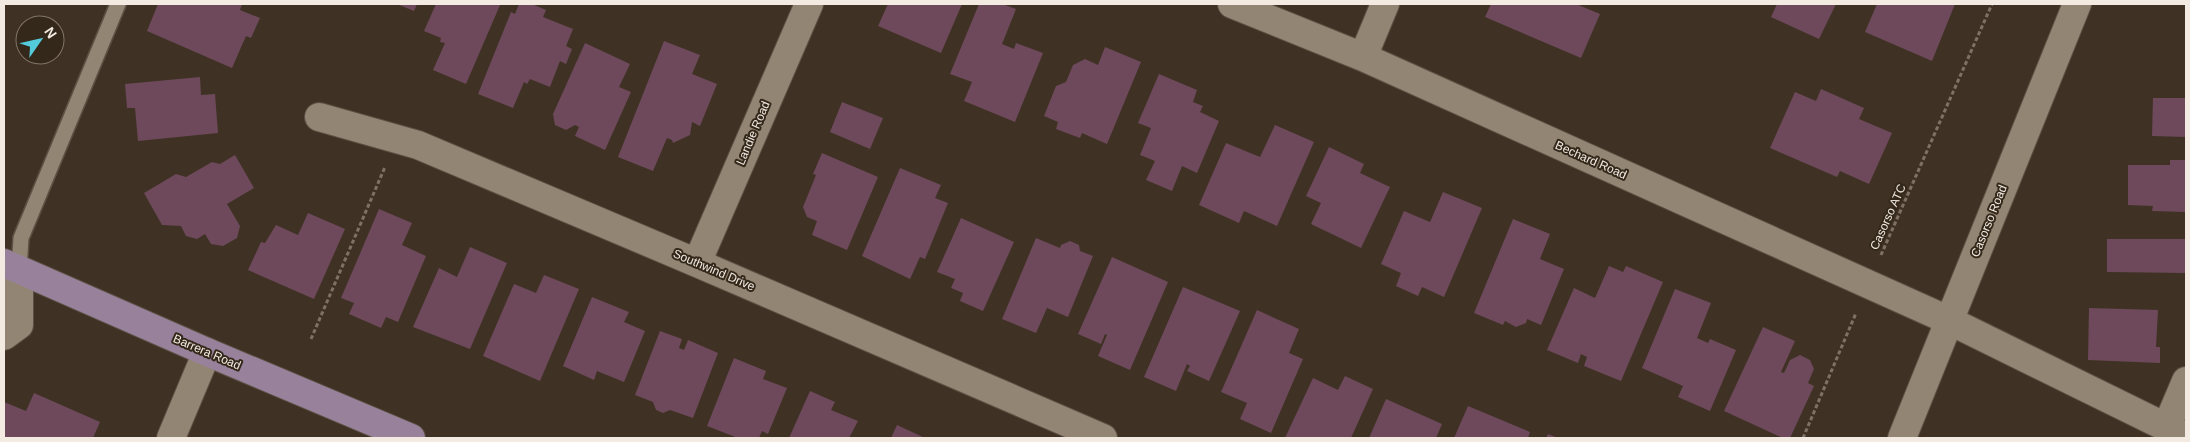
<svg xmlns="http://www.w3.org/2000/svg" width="2190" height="442" font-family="Helvetica,sans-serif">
	<rect width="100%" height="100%" fill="#3f3224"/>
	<path fill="#6d495b" d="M 158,4 L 242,4 L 240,10 L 260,18 L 251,38 L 246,36 L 232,68 L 147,31 Z
		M 397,4 L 417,4 L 414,11 Z
		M 436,4 L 500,5 L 466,84 L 433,70 L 445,43 L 440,42 L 441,38 L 424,31 Z
		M 519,4 L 532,4 L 546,10 L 543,17 L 573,29 L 566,46 L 572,49 L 566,64 L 560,61 L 550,87 L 530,79 L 527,84 L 524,82 L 513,108 L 478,94 L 511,12 L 515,14 Z
		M 888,4 L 962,4 L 941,53 L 878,26 Z
		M 979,4 L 1002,4 L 1016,9 L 1002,44 L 1014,49 L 1016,43 L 1043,53 L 1015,122 L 964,101 L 972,82 L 950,74 Z
		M 1491,4 L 1576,4 L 1600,14 L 1581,58 L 1485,17 Z
		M 1777,4 L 1836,4 L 1819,39 L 1771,17 Z
		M 1877,4 L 1955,4 L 1932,61 L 1865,32 Z
		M 664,41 L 700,55 L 692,74 L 717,84 L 700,126 L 692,122 L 690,135 L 673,143 L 672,140 L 667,138 L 653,171 L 618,157 Z
		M 585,43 L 630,64 L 619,87 L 631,92 L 605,150 L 575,136 L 579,127 L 575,125 L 566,130 L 555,125 L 553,114 Z
		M 1105,47 L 1141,62 L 1107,144 L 1082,133 L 1080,138 L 1056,129 L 1058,122 L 1044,116 L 1056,86 L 1066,82 L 1073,65 L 1085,59 L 1098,65 Z
		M 1159,74 L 1197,90 L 1193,102 L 1203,106 L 1200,112 L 1219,121 L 1197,173 L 1182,166 L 1172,191 L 1146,180 L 1155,161 L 1140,155 L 1151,128 L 1138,123 Z
		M 200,77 L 201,95 L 215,94 L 218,133 L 138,141 L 135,108 L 127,108 L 125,84 Z
		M 1821,89 L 1864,108 L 1859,119 L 1892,133 L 1869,184 L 1840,171 L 1837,177 L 1770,148 L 1795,92 L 1816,101 Z
		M 2153,98 L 2186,98 L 2186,137 L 2152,136 Z
		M 842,102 L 883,118 L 870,149 L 830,132 Z
		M 1275,125 L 1314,142 L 1277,226 L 1244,211 L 1239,223 L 1199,205 L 1226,143 L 1260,157 Z
		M 1329,147 L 1364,164 L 1360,173 L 1390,187 L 1361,248 L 1311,224 L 1321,203 L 1306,196 Z
		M 822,153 L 878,177 L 847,250 L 812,235 L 817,221 L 807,217 L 803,207 L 816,175 L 813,174 Z
		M 235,155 L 254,188 L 227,204 L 240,226 L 237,238 L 223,246 L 211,244 L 205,234 L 197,239 L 186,236 L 181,226 L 162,225 L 144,193 L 176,174 L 186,177 L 212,162 L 220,164 Z
		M 2170,160 L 2186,160 L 2186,212 L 2152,211 L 2153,206 L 2128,205 L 2128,165 L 2170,165 Z
		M 900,168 L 941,185 L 935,198 L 948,203 L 925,259 L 920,257 L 910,279 L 862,256 Z
		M 1443,192 L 1482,208 L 1444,297 L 1422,287 L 1418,296 L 1396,286 L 1401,273 L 1381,264 L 1404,211 L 1430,222 Z
		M 379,209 L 412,223 L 402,245 L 426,256 L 398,322 L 386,317 L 381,328 L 349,314 L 354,303 L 341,298 Z
		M 308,213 L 345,229 L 314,299 L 248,270 L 261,242 L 265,243 L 276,225 L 298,235 Z
		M 961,218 L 1014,242 L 983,311 L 960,301 L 963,293 L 951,288 L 955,279 L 937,272 Z
		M 1513,219 L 1550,234 L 1540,259 L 1564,269 L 1541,325 L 1527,319 L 1526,323 L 1516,327 L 1505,321 L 1503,325 L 1474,313 Z
		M 1036,238 L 1060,248 L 1061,245 L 1070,241 L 1079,245 L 1080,251 L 1093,256 L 1068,317 L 1047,308 L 1036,333 L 1002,319 Z
		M 2107,239 L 2186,239 L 2186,273 L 2107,272 Z
		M 470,247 L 507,263 L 470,349 L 413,327 L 439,268 L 457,277 Z
		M 1112,257 L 1168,282 L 1130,370 L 1098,356 L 1107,335 L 1105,334 L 1101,344 L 1078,334 Z
		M 1609,266 L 1623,272 L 1626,266 L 1663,282 L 1621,381 L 1584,366 L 1587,357 L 1581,354 L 1578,363 L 1547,350 L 1574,288 L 1595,298 Z
		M 544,275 L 579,289 L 540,381 L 483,356 L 514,284 L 536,293 Z
		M 1183,287 L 1240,311 L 1209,381 L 1187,371 L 1190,366 L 1187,364 L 1176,391 L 1144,377 Z
		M 1675,289 L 1711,303 L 1697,338 L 1708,343 L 1710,339 L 1736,350 L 1710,411 L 1678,397 L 1683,386 L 1642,368 Z
		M 592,297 L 629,312 L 624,322 L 645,331 L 624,382 L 597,371 L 594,380 L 563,366 Z
		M 2089,308 L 2158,310 L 2156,347 L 2160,347 L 2160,363 L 2088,360 Z
		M 1257,310 L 1299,329 L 1289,353 L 1303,359 L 1271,433 L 1240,419 L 1247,403 L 1221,392 Z
		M 1763,327 L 1795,341 L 1781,372 L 1784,373 L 1790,360 L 1800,355 L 1810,360 L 1814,369 L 1808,383 L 1814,386 L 1790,438 L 1783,438 L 1724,411 Z
		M 660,331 L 682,339 L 679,348 L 684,350 L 688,340 L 718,353 L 693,418 L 670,410 L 663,413 L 656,410 L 653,402 L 635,395 Z
		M 734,358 L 766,371 L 763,379 L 787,388 L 768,434 L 762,431 L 759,438 L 738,438 L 707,426 Z
		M 1345,376 L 1373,389 L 1351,438 L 1285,438 L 1313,378 L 1338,390 Z
		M 810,391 L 835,402 L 831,410 L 858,421 L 849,438 L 789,438 Z
		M 34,393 L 100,422 L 93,438 L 4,438 L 4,402 L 26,411 Z
		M 1386,399 L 1442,424 L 1436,438 L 1369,438 Z
		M 1468,406 L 1530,432 L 1528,438 L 1454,438 Z
		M 897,425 L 925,438 L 891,438 Z
		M 1548,434 L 1558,438 L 1546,438 Z"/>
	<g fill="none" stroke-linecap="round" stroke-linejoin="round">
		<g stroke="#5b5044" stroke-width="18">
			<path id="lane" d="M 19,270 L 21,238 L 118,4"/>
		</g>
		<g stroke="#5b5044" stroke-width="30">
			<path id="street" d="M 1232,4 L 1363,57 L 1948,320 L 2186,437
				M 1363,57 L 1385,4
				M 319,117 L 418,145 L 697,263 L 1103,438
				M 697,263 L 809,4
				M 4,336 L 19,325 L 19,270
				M 2166,428 L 2186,381
				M 171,438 L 207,352
				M 1902,438 L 2077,4"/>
		</g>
		<g stroke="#5b5044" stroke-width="30">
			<path id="secondary" d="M 4,263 L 207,352 L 411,438"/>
		</g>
		<path stroke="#7e7266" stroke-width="3" stroke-dasharray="4 2.5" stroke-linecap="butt" d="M 1881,255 L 1992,4
			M 311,339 L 385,167
			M 1803,438 L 1856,313"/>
		<use href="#lane" stroke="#938574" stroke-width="15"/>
		<use href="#street" stroke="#938574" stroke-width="28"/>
		<use href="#secondary" stroke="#98819a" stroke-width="28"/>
	</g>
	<g text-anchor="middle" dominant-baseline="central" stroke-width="4" stroke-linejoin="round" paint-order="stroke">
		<g font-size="12" fill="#f3ebe2" stroke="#34281a">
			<text transform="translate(753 133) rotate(-67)">Landie Road</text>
			<text transform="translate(1591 160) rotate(24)">Bechard Road</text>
			<text transform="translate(1888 217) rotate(-66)">Casorso ATC</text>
			<text transform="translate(1989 221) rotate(-68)">Casorso Road</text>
			<text transform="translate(714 270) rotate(23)">Southwind Drive</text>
			<text transform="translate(207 352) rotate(23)">Barrera Road</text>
		</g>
	</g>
	<rect width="2190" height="442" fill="none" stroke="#f3ebe2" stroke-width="10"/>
	<g transform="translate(40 40) rotate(56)"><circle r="24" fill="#34281a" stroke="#80766a"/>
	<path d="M0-4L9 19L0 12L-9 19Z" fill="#53cbdb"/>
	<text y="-8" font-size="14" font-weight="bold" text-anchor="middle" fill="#f3ebe2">N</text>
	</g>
</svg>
